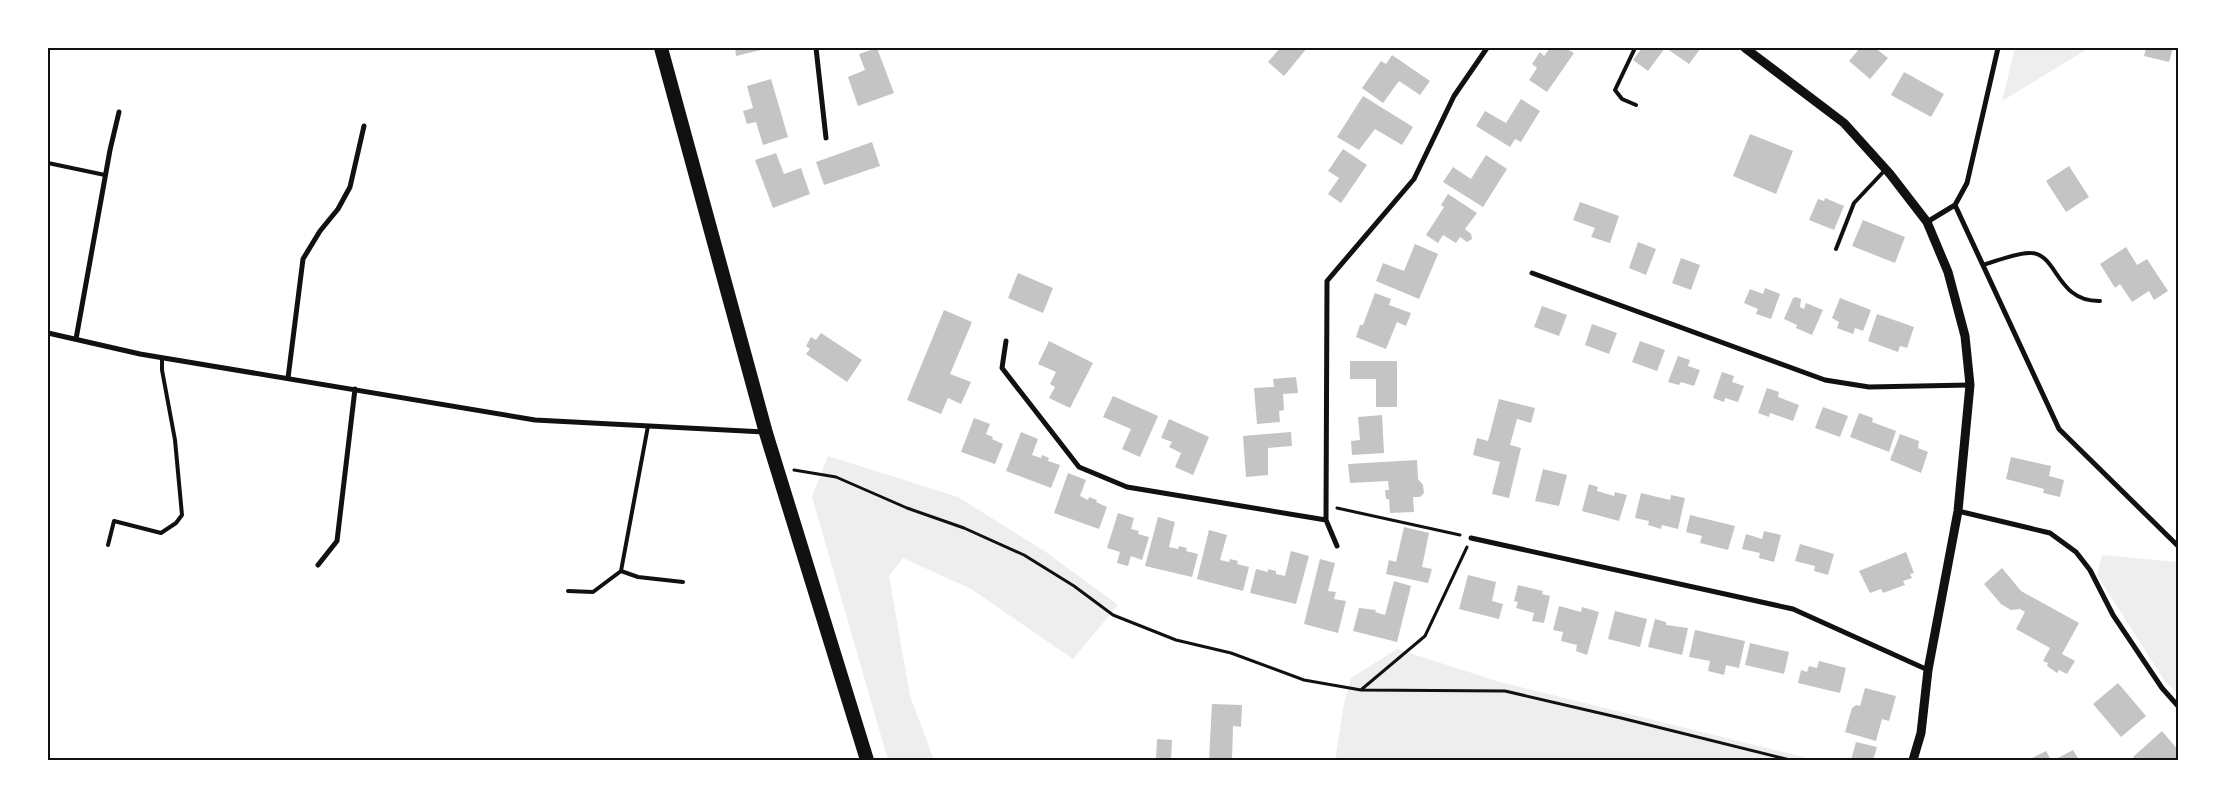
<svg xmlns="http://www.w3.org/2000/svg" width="2226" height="808" font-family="'DejaVu Sans',sans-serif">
	<rect width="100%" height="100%" fill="#fff"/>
	<path fill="#eee" d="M 2015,48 L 2089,48 L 2002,101 Z
		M 828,456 L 958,497 L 1046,552 L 1118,605 L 1073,659 L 971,589 L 903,558 L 889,576 L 910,696 L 934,760 L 888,760 L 812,497 Z
		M 2102,555 L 2178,562 L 2178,694 L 2164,680 L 2097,575 Z
		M 1397,649 L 1500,682 L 1815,760 L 1335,760 L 1344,703 L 1351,678 Z"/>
	<path fill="#c4c4c4" d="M 735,48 L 769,48 L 736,56 Z
		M 877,48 L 894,93 L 858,106 L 848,77 L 865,70 L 859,54 Z
		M 1280,48 L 1307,48 L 1284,76 L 1268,62 Z
		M 1550,48 L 1565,48 L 1574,53 L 1547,92 L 1529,80 L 1537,68 L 1532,64 L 1540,52 L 1544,56 Z
		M 1642,48 L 1665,48 L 1648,71 L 1633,60 Z
		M 1666,48 L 1701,48 L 1689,64 Z
		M 1860,48 L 1875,48 L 1888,58 L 1870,79 L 1849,61 Z
		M 2146,48 L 2173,48 L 2169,62 L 2144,56 Z
		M 1392,55 L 1430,81 L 1420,95 L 1399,81 L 1383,103 L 1362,88 L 1381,61 L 1386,64 Z
		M 1904,72 L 1944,94 L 1931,117 L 1891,95 Z
		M 771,79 L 788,137 L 763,145 L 756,122 L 747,124 L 743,111 L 753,108 L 747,86 Z
		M 1363,96 L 1413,127 L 1402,145 L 1375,129 L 1359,150 L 1337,137 Z
		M 1521,99 L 1540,111 L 1521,142 L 1515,139 L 1510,147 L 1476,126 L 1485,111 L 1506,123 Z
		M 1750,134 L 1793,151 L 1776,194 L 1733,176 Z
		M 872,142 L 880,166 L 824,185 L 816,162 Z
		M 1343,149 L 1367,165 L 1341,203 L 1328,194 L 1339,178 L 1328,171 Z
		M 776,153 L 784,174 L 801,168 L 810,194 L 773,208 L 755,160 Z
		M 1486,155 L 1507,169 L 1483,207 L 1443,182 L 1453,167 L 1471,179 Z
		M 2069,166 L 2089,197 L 2066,212 L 2046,181 Z
		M 1448,194 L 1477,213 L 1465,229 L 1471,234 L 1472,239 L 1467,242 L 1460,237 L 1456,243 L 1443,235 L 1438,243 L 1426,235 L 1444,207 L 1441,205 Z
		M 1825,198 L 1844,206 L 1834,230 L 1809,220 L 1818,199 L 1824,201 Z
		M 1580,202 L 1619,216 L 1610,243 L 1591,237 L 1595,228 L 1573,220 Z
		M 1863,220 L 1905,237 L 1895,263 L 1852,246 Z
		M 1638,242 L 1656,249 L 1646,275 L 1629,268 Z
		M 1415,244 L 1438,254 L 1419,299 L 1376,281 L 1383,263 L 1404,271 Z
		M 2126,247 L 2137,265 L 2147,259 L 2168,291 L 2154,300 L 2149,291 L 2132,302 L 2120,284 L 2115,288 L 2100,264 Z
		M 1681,258 L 1700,265 L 1691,290 L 1672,283 Z
		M 1018,273 L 1053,288 L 1043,313 L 1008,298 Z
		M 1765,288 L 1780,294 L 1771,319 L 1756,314 L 1758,309 L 1744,303 L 1750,289 L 1763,294 Z
		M 1375,293 L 1391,299 L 1389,305 L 1411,313 L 1406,326 L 1397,322 L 1386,349 L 1356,337 L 1360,325 L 1363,325 Z
		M 1796,297 L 1801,299 L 1800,307 L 1804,309 L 1806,303 L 1823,310 L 1812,335 L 1796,328 L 1797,325 L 1784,319 L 1793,298 Z
		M 1840,298 L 1871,310 L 1863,331 L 1855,328 L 1853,334 L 1837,328 L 1839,322 L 1832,318 Z
		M 1542,306 L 1567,315 L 1559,336 L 1534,327 Z
		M 944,310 L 972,322 L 950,374 L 971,382 L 961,404 L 948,398 L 941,414 L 907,400 Z
		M 1877,314 L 1914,327 L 1907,348 L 1900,346 L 1898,352 L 1868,341 Z
		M 1592,324 L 1617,333 L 1609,354 L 1585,345 Z
		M 821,333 L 862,360 L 847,382 L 806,354 L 810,349 L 806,346 L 811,337 L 816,340 Z
		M 1049,341 L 1093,363 L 1070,408 L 1049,398 L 1055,387 L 1050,384 L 1056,372 L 1038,364 Z
		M 1640,341 L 1665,350 L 1657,371 L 1632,362 Z
		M 1678,356 L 1690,360 L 1688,366 L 1700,370 L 1694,386 L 1681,382 L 1679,385 L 1668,382 Z
		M 1350,361 L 1397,361 L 1397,407 L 1376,407 L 1376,379 L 1350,379 Z
		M 1722,372 L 1734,376 L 1732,382 L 1744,386 L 1738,402 L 1725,398 L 1724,402 L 1713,398 Z
		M 1296,377 L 1298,393 L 1283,394 L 1284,410 L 1279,411 L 1280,422 L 1257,424 L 1254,388 L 1274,387 L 1273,379 Z
		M 1767,388 L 1779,392 L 1778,397 L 1799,405 L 1793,421 L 1770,413 L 1769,417 L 1758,413 Z
		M 1113,396 L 1158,416 L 1140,457 L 1122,449 L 1131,429 L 1103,417 Z
		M 1499,399 L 1535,408 L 1531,423 L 1517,419 L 1510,445 L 1521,448 L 1509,498 L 1492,494 L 1500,462 L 1473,455 L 1477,438 L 1488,441 Z
		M 1823,407 L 1848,416 L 1840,437 L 1815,428 Z
		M 1859,413 L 1873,418 L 1872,422 L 1896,431 L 1889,452 L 1850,437 Z
		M 1382,415 L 1384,453 L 1352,455 L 1351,441 L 1360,440 L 1358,417 Z
		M 974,418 L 990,424 L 986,434 L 993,437 L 992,439 L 1003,444 L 995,464 L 961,452 Z
		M 1169,419 L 1209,437 L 1193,475 L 1175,467 L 1181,453 L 1169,447 L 1172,442 L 1161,438 Z
		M 1021,432 L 1038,439 L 1032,455 L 1041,458 L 1042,455 L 1049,458 L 1048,461 L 1060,465 L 1051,488 L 1006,471 Z
		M 1291,432 L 1292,446 L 1268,448 L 1268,475 L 1246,477 L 1243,436 Z
		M 1900,434 L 1919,441 L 1918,448 L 1928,452 L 1921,473 L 1890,460 Z
		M 2011,457 L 2051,466 L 2049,476 L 2064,480 L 2060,497 L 2043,493 L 2044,489 L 2006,479 Z
		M 1417,460 L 1418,479 L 1423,485 L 1424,493 L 1420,497 L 1413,497 L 1414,512 L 1390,513 L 1389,499 L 1386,499 L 1385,490 L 1389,490 L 1388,481 L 1350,483 L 1348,464 Z
		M 1543,469 L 1567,475 L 1559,506 L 1535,501 Z
		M 1068,473 L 1086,480 L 1080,496 L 1088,500 L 1089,497 L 1097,500 L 1096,502 L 1107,507 L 1099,529 L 1054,513 Z
		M 1589,484 L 1598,487 L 1597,491 L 1614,496 L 1615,492 L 1627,495 L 1619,521 L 1582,511 Z
		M 1641,493 L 1670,500 L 1671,495 L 1685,498 L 1678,529 L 1662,525 L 1661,529 L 1648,525 L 1649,521 L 1635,518 Z
		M 1118,513 L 1134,518 L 1131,529 L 1139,531 L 1138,534 L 1149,537 L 1142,560 L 1131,556 L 1128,566 L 1117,563 L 1120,552 L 1107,548 Z
		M 1690,515 L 1735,526 L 1728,550 L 1700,543 L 1702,536 L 1686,532 Z
		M 1158,517 L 1175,522 L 1169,547 L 1178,549 L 1179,546 L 1187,548 L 1186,551 L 1198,554 L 1192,577 L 1145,566 Z
		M 1404,527 L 1429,533 L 1422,567 L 1432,569 L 1428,583 L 1386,574 L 1389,560 L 1396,562 Z
		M 1209,530 L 1227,535 L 1220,560 L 1229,562 L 1230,559 L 1238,561 L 1237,564 L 1249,567 L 1243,591 L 1197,579 Z
		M 1764,531 L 1781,535 L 1774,562 L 1759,558 L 1760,553 L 1742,549 L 1746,534 L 1762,539 Z
		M 1800,544 L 1834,554 L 1828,575 L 1814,571 L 1815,566 L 1795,561 Z
		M 1291,551 L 1309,556 L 1296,604 L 1250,593 L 1256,569 L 1268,572 L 1268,569 L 1276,571 L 1276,574 L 1285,576 Z
		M 1906,552 L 1914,573 L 1910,574 L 1912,578 L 1903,581 L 1905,585 L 1891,590 L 1883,593 L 1881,589 L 1870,593 L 1859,571 Z
		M 1320,559 L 1335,563 L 1328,591 L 1336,592 L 1334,599 L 1346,601 L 1338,633 L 1304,624 Z
		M 2002,568 L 2021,591 L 2079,623 L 2062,654 L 2075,661 L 2067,674 L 2059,670 L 2057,673 L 2047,666 L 2048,663 L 2043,661 L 2050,648 L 2016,629 L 2025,612 L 2020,609 L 2011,610 L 2001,604 L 1984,584 Z
		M 1468,575 L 1496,582 L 1492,601 L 1503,604 L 1499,619 L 1459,609 Z
		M 1394,581 L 1411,586 L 1397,642 L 1353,631 L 1359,608 L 1376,610 L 1375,612 L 1385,615 Z
		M 1518,585 L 1543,591 L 1542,594 L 1550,596 L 1544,623 L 1532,621 L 1534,613 L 1516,608 L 1518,602 L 1514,601 Z
		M 1559,606 L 1581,612 L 1582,607 L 1599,612 L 1587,655 L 1576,651 L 1577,645 L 1561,641 L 1563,632 L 1553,630 Z
		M 1615,611 L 1647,619 L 1640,647 L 1608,639 Z
		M 1655,619 L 1666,622 L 1666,625 L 1688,628 L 1682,655 L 1648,647 Z
		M 1695,630 L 1745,641 L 1739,668 L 1726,665 L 1724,675 L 1708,671 L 1710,661 L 1689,657 Z
		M 1750,643 L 1789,652 L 1784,674 L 1745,665 Z
		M 1819,661 L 1846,668 L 1840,693 L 1798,683 L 1801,670 L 1807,672 L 1809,666 L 1817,668 Z
		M 2118,683 L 2146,716 L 2121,737 L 2093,704 Z
		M 1865,688 L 1896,696 L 1889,721 L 1882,719 L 1876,741 L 1845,732 L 1852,708 L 1856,705 L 1860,706 Z
		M 1212,704 L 1242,705 L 1241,727 L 1233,726 L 1232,760 L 1209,760 Z
		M 2162,731 L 2178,750 L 2178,760 L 2136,760 L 2133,757 Z
		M 1157,739 L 1172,740 L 1171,760 L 1156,760 Z
		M 1856,742 L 1877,747 L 1873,760 L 1851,760 Z
		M 2073,750 L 2079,760 L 2054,760 Z
		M 2046,751 L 2051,760 L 2031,760 L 2030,759 Z"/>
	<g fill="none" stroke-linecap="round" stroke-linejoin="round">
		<path stroke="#111" stroke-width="3" d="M 794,470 L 836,477 L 907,508 L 964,528 L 1024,555 L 1074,586 L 1113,615 L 1176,640 L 1231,653 L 1304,680 L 1361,690 L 1505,691 L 1621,718 L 1790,760
			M 1337,508 L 1460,535
			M 1362,689 L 1425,636 L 1467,547"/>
		<path stroke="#111" stroke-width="4" d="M 1635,48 L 1615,90 L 1622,99 L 1636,105
			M 48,163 L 105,175
			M 1836,249 L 1854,203 L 1886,169
			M 1983,265 C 1996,261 2019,252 2031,253 C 2058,254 2056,302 2100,301
			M 648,426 L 621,571 L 638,577 L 683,582
			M 108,545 L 114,521 L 161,533 L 176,523 L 182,515 L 175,440 L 162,370 L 162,358
			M 568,591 L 593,592 L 621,571"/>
		<path stroke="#111" stroke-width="5" d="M 816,48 L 826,138
			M 1955,205 L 2059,429 L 2178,546
			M 1927,222 L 1955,205 L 1967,183 L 1998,48
			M 1532,273 L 1825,380 L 1869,387 L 1970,385
			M 48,333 L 140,354 L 535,420 L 764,432
			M 76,339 L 110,150 L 119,112
			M 1006,341 L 1002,368 L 1079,467 L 1127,487 L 1326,520 L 1327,281 L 1414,179 L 1454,96 L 1487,48
			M 288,378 L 303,259 L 320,231 L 338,209 L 350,187 L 364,126
			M 1958,511 L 2050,533 L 2076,552 L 2090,570 L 2113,615 L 2162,688 L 2178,706
			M 1326,520 L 1337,546
			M 1471,538 L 1793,609 L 1928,670
			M 318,565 L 337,541 L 355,389"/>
		<path stroke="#111" stroke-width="9" d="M 1745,48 L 1844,123 L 1890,174 L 1927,222 L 1948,272 L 1965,336 L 1970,385 L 1958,511 L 1928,670 L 1921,733 L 1913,760"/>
		<path stroke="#111" stroke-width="14" d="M 661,48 L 766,433 L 867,760"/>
	</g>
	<rect width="2226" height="808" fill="none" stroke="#ffffff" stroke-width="98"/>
	<rect x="49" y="49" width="2128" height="710" fill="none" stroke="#111" stroke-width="2"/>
</svg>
